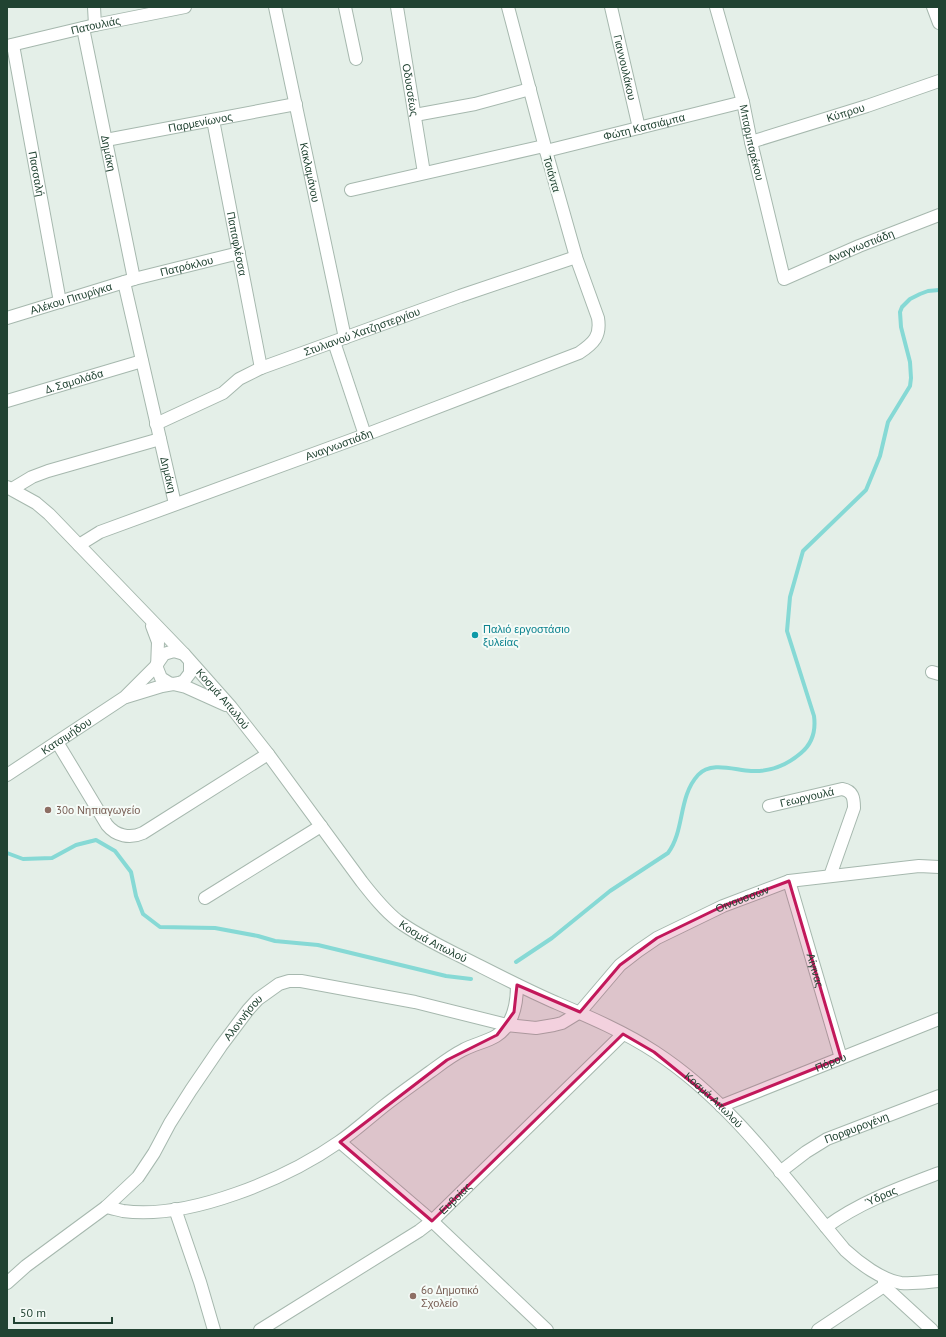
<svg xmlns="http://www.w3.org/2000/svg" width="946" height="1337" font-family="'PT Sans',sans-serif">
	<rect width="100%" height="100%" fill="#e4efe8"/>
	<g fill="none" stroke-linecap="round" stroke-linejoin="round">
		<path stroke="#86d9d5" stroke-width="4" d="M 7,853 L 23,859 L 52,858 L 76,845 L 96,840 L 115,851 L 131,872 L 136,896 L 143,914 L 160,927 L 215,928 L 258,936 L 275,941 L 318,945 L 446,976 L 471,979
			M 516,962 L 552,938 L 610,891 L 668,853 C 685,830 678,797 698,775 C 711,761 734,770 751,771 C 769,772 787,765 801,753 C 813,743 816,731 814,716 L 787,631 L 790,597 L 803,551 L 866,490 L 880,456 L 888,422 L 910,386 L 911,378 L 910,362 L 901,327 L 900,312 L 902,307 L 910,299 L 920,294 L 928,291 L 939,290"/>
		<g stroke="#a6b8ae" stroke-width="14">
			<g id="minor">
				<path d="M 94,7 L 95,25"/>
				<path id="s1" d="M 275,7 L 345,338"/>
				<path d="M 345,7 L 356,59"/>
				<path id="s2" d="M 397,7 L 424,173"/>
				<path id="s3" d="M 611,7 L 639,128"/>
				<path id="s4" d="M 716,7 L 743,102 L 751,142 L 784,279 L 859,246 L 939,215"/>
				<path d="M 933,7 L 939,23"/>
				<path id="s5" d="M 83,28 L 134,279"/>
				<path id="s6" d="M 13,45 L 60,302"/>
				<path id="s7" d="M 7,46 L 95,25 L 185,7"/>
				<path d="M 415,115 L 475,104 L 530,89"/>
				<path id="s8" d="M 213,120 L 261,368"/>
				<path id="s9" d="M 106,140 L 296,104"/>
				<path id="s10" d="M 751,142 L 867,106 L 939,81"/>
				<path id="s11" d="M 546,151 L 743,102"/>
				<path d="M 351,190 L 544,146"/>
				<path id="s12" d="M 124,282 L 175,504"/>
				<path id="s13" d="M 7,318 L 134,279 L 239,253"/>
				<path d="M 334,342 L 365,435"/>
				<path id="s14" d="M 7,401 L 142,361"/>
				<path id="s15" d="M 156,424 L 223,393 L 239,379 L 261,368 L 460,296 L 576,257"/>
				<path id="s16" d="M 7,487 L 36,503 L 49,514 L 184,654 L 231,707 L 268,754 L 362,882 C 373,896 384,910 398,921 C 417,935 438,945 460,956 C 490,971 520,987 552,1001 C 587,1016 623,1031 655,1052 C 732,1102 786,1180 845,1250 C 859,1263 882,1280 901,1283 C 914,1284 927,1282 939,1281"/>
				<path d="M 12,489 L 32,477 L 48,471 L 160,439"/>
				<path id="s17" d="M 79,545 L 100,532 L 365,435 L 579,353 C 594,343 601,336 598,318 L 576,257 L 546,151 L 508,7"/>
				<path d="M 152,626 L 158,642 L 157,668 L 161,678 L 169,683 L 186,687 L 226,705"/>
				<path d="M 932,672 L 939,674"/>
				<path d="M 126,697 L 162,686 L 179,683 L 184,681 L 190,673 L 190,662"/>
				<path d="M 57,742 L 107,825 C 116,836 130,839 143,833 L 268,754"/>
				<path id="s18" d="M 7,775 L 125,697 L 155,667 L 164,654 L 174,651 L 184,654"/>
				<path id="s19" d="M 769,806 L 842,789 C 853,791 854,798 854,808 L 830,876"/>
				<path id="s20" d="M 789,881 L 841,1058"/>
				<path d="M 205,898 L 321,826"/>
				<path id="s21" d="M 721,1106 L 939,1019"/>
				<path d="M 340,1142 L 432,1221 L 547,1330"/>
				<path id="s22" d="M 780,1172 L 806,1152 L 827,1139 L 939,1096"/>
				<path d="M 106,1207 C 112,1208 118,1210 123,1211 C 189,1220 286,1179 339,1142 C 355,1131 369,1118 384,1106 C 399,1094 415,1083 430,1072 C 441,1064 451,1056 463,1050 C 474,1044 486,1042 496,1036 C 514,1025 517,1003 517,985"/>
				<path d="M 175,1209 L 200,1282 L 214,1330"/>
				<path id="s23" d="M 826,1227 C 860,1202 899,1188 939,1173"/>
				<path d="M 884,1278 L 884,1286 L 932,1330"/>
				<path id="s24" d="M 7,1283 L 26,1266 L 106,1207 L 138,1177 L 154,1153 L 170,1123 L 191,1090 L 221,1046 L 248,1010 L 258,999 L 279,984 L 289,981 L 301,981 L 415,1002 L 507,1025 L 536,1028 L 554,1025 L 562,1023 L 580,1012 L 620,965 L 638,951 L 657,938 L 723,906 L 789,881 L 919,866 L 939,867"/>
				<path id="s25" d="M 260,1330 L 419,1231 L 432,1221 L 623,1034"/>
				<path d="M 818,1330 L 884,1286"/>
			</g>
		</g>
		<use href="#minor" stroke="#fff" stroke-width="12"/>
	</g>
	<path fill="#c2185b" fill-opacity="0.2" stroke="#c2185b" stroke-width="3" stroke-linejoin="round" d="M 789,881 L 841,1058 L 721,1106 L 654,1052 L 623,1034 L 432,1221 L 340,1142 L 447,1060 L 497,1035 L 514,1012 L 517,985 L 580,1012 L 620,965 L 657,938 L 723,906 Z"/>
	<circle fill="#0f9aa8" stroke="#f5fbf7" stroke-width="1.5" cx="475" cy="635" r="4"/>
	<g fill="#8d6e63" stroke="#f5fbf7" stroke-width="1.5">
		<circle cx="48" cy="810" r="4"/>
		<circle cx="413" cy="1296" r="4"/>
	</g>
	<g text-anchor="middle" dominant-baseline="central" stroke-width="4" stroke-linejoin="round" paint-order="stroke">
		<g font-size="11" fill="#214332" stroke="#f5fbf7">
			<text stroke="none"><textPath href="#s7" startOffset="91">Πατουλιάς</textPath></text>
			<text stroke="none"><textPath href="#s3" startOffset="62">Γιαννουλάκου</textPath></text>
			<text stroke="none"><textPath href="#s2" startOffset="84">Οδυσσέως</textPath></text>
			<text stroke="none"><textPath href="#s10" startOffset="99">Κύπρου</textPath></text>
			<text stroke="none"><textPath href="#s9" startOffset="96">Παρμενίωνος</textPath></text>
			<text stroke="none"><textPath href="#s11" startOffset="101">Φώτη Κατσιάμπα</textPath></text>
			<text stroke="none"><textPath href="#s4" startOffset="140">Μπαρμπαρέκου</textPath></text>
			<text stroke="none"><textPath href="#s5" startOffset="128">Δημάκη</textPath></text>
			<text stroke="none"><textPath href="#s1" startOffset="169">Κακλαμάνου</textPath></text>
			<text stroke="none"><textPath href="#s6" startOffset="131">Πασσαλή</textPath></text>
			<text transform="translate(552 174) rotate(74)">Τσιάντα</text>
			<text stroke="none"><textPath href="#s8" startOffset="126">Παπαφλέσσα</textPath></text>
			<text stroke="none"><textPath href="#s4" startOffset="364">Αναγνωστιάδη</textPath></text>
			<text stroke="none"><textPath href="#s13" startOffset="187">Πατρόκλου</textPath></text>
			<text stroke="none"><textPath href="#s13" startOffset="67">Αλέκου Πιτυρίγκα</textPath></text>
			<text stroke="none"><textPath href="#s15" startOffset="227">Στυλιανού Χατζηστεργίου</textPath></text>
			<text stroke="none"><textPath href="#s14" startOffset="70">Δ. Σαμολάδα</textPath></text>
			<text stroke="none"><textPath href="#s17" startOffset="279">Αναγνωστιάδη</textPath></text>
			<text stroke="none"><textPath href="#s12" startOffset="198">Δημάκη</textPath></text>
			<text stroke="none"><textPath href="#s16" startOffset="304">Κοσμά Αιτωλού</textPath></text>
			<text stroke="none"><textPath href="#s18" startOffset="71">Κατσιμήδου</textPath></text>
			<text stroke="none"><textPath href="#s19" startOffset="39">Γεωργουλά</textPath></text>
			<text stroke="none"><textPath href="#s24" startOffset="921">Οινουσσών</textPath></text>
			<text stroke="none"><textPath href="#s16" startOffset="628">Κοσμά Αιτωλού</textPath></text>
			<text stroke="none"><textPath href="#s20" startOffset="93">Αίγινας</textPath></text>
			<text stroke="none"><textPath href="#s24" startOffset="360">Αλοννήσου</textPath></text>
			<text stroke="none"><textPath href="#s21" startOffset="118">Πόρου</textPath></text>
			<text stroke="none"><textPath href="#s16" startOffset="952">Κοσμά Αιτωλού</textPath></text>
			<text stroke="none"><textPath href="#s22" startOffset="89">Πορφυρογένη</textPath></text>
			<text stroke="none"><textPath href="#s23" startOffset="63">Ύδρας</textPath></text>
			<text stroke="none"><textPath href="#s25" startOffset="236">Ευβοίας</textPath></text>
		</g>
		<g font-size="11" fill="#0d838f" stroke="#f5fbf7" text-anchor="start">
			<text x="483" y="629">Παλιό εργοστάσιο<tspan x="483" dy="13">ξυλείας</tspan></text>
		</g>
		<g font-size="11" fill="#785e54" stroke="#f5fbf7" text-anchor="start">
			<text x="56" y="810">30ο Νηπιαγωγείο</text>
			<text x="421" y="1290">6ο Δημοτικό<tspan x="421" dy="13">Σχολείο</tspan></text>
		</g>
	</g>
	<rect width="946" height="1337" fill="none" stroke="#214332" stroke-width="16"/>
	<path d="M14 1317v6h98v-6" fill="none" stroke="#214332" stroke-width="2"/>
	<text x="20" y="1317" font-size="12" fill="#214332" stroke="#f5fbf7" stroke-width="3" paint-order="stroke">50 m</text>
</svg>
